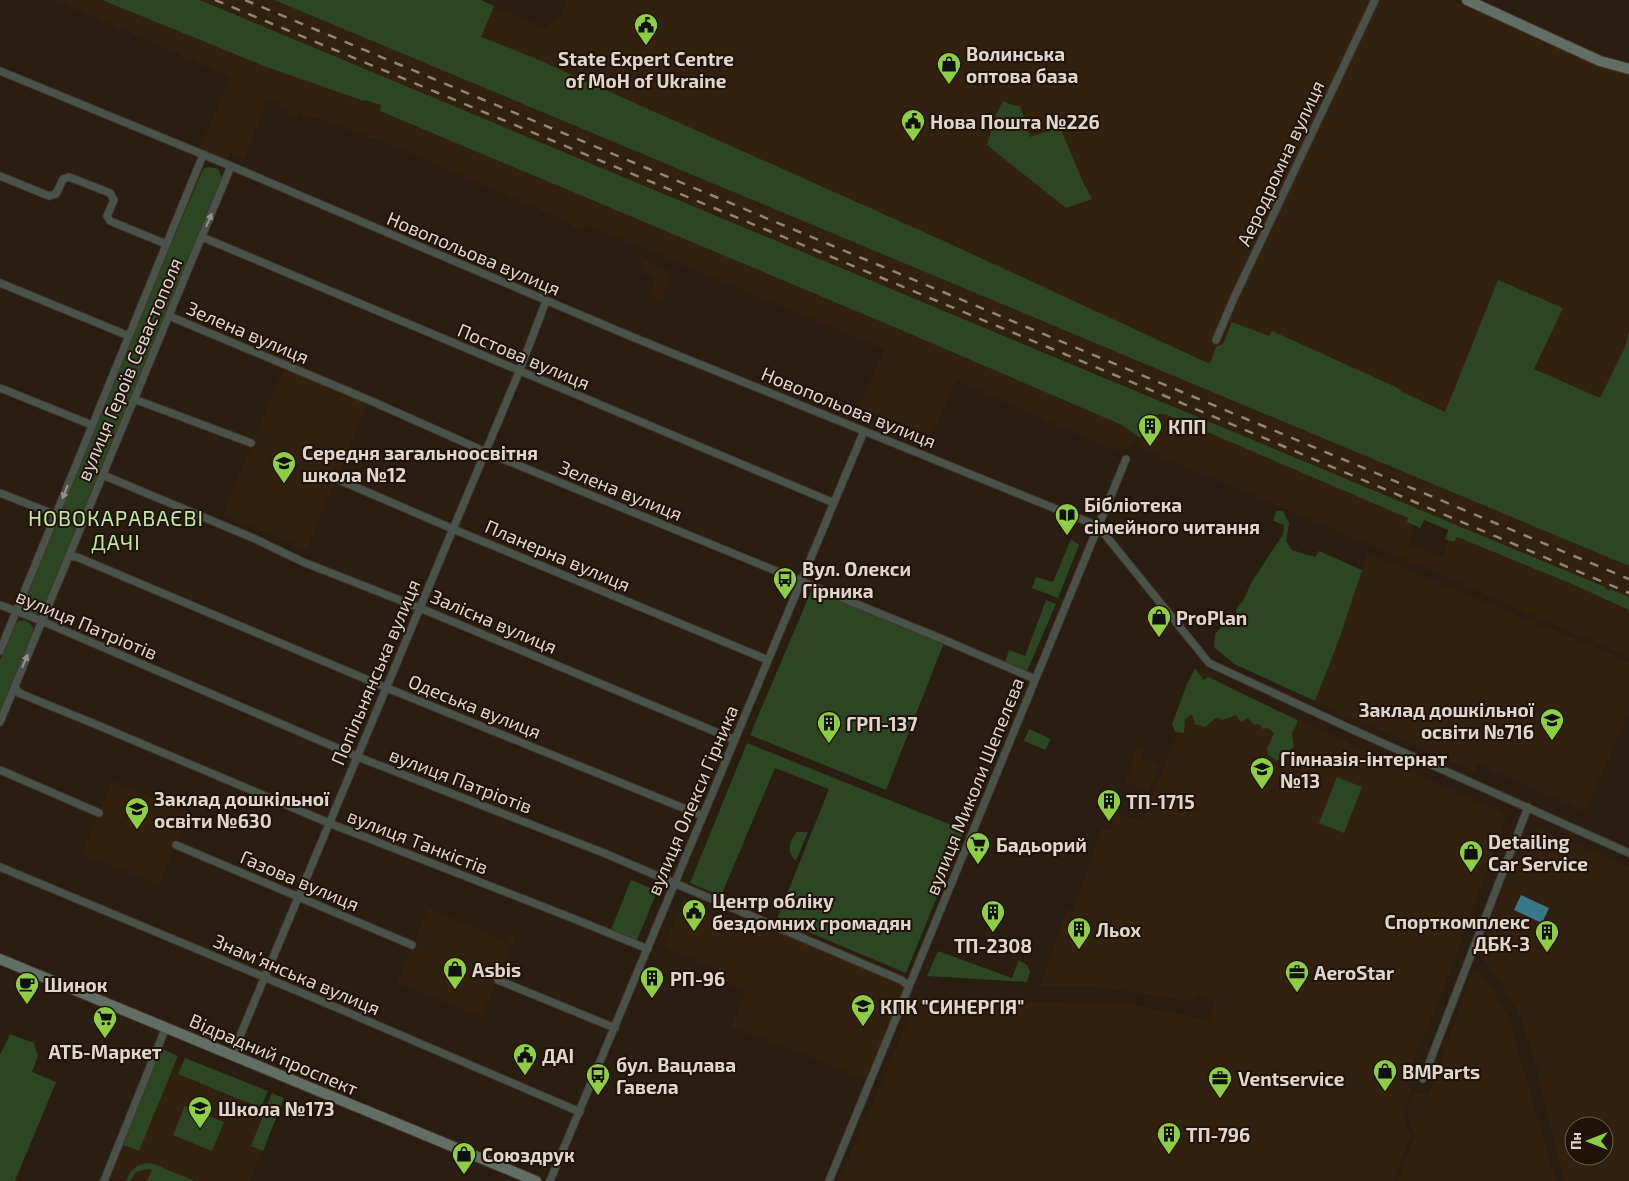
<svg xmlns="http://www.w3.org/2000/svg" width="1629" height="1181" font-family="'Exo 2',sans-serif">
	<rect width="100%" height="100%" fill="#2a1d11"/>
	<path fill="#332110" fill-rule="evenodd" d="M 55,0 L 102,0 L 264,66 L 381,105 L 380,111 L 894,327 L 1122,425 L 1137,436 L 1128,450 L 1118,446 L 1115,451 L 956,380 L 932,435 L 859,407 L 884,349 L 585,224 L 582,232 L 566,221 L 394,146 L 299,112 L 297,117 L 288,114 L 289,108 L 267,100 L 245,158 L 231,152 L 227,160 L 199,149 L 231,77 Z
		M 200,0 L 274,0 L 1629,566 L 1629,597 L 1610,589 L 1609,590 L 1604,589 L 1605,587 L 1157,399 Z
		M 567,0 L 1451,0 L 1594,64 L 1616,72 L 1629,74 L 1629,545 L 1205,363 L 480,36 L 494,6 L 544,28 L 559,18 Z
		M 644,260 L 673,273 L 661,300 L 649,294 L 656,279 L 639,271 Z
		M 285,365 L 369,400 L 307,549 L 222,515 Z
		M 1158,413 L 1165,414 L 1409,518 L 1407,522 L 1414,525 L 1408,543 L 1442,557 L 1448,540 L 1454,542 L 1456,537 L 1572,584 L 1629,610 L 1629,657 L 1439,574 L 1143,449 L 1137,444 L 1154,417 Z
		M 1367,553 L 1629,662 L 1629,713 L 1585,812 L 1478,764 L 1474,772 L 1315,701 L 1339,640 Z
		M 1200,671 L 1269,706 L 1507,815 L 1442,994 L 1405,1079 L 1412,1090 L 1403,1112 L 1411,1137 L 1393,1181 L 839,1181 L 918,997 L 1026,1003 L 1054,1001 L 1068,1003 L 1128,1004 L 1209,1020 L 1214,1002 L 1203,995 L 1191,1001 L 1089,986 L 1040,986 L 1067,910 L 1073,910 L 1102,828 L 1111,830 L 1117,813 L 1142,821 L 1174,742 Z
		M 1138,745 L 1145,747 L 1142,757 L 1159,763 L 1149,790 L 1125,782 Z
		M 112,781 L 189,813 L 159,885 L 82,854 Z
		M 1537,828 L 1629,866 L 1629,1181 L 1564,1181 L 1535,1061 L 1518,1012 L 1501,983 L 1479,953 L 1523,833 L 1527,836 L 1533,836 L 1536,833 ZM 1574,1126 L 1604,1126 L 1604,1156 L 1574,1156 Z
		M 682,903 L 746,928 L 750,919 L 898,982 L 903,986 L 903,991 L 866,1078 L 861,1078 L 804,1054 L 731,1027 L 746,991 L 714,978 L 717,969 L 664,947 Z
		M 428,908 L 503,940 L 505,941 L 507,934 L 516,938 L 482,1016 L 397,983 Z
		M 1473,971 L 1487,980 L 1508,1016 L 1556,1181 L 1398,1181 L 1414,1136 L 1407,1111 L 1414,1092 L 1429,1095 Z
		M 158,1058 L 279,1109 L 250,1181 L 108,1181 Z"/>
	<path fill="#2c4523" d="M 102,0 L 200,0 L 1605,587 L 1605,589 L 1609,590 L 1610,589 L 1629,597 L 1629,610 L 1572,584 L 1457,537 L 1454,542 L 1445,539 L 1448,530 L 1424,520 L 1420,528 L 1407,522 L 1408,518 L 1165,414 L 1158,414 L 1154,417 L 1140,438 L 1122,425 L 894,327 L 380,111 L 381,105 L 365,100 L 364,101 L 264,66 Z
		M 274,0 L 481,0 L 494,6 L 481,37 L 532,57 L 946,242 L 1210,364 L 1216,347 L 1223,344 L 1232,322 L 1269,336 L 1272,331 L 1398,388 L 1402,392 L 1445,412 L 1498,280 L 1563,308 L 1534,369 L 1600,398 L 1625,347 L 1629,332 L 1629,566 Z
		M 1003,101 L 1012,105 L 1020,106 L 1030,137 L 1060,127 L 1082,180 L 1092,199 L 1066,208 L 987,145 L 995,117 Z
		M 209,167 L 218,169 L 222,177 L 43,611 L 33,615 L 27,612 L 23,602 L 77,466 L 203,169 Z
		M 1276,511 L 1283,511 L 1289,523 L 1286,541 L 1292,550 L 1315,557 L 1319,551 L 1362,570 L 1339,640 L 1315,701 L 1234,664 L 1214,647 L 1215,634 L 1226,622 L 1235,616 L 1237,608 L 1244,599 L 1251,583 L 1283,534 L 1284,525 L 1273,521 Z
		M 1071,539 L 1079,545 L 1058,598 L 1032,588 L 1036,577 L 1053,582 Z
		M 812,589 L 944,643 L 886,790 L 750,735 Z
		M 1046,600 L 1056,604 L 1027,671 L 1005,662 L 1009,650 L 1025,656 Z
		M 24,620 C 30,622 34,626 34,633 L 0,716 L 0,660 L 14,625 L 17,622 Z
		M 1195,668 L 1204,680 L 1208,677 L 1297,720 L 1297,723 L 1292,733 L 1294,747 L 1277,761 L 1268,755 L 1267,748 L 1274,733 L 1268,728 L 1263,729 L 1259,724 L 1254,725 L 1248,718 L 1241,722 L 1236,715 L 1222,720 L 1217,717 L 1205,727 L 1195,724 L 1192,714 L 1185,719 L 1184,733 L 1175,732 L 1172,724 L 1187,684 Z
		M 1029,729 L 1051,739 L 1045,750 L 1024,741 Z
		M 747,743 L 964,830 L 906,973 L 777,919 L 829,789 L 775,768 L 721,896 L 690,883 Z
		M 1337,777 L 1362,787 L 1344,833 L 1319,823 Z
		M 797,832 L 808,832 L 796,861 C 786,852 789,841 797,832 Z
		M 631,880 L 653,889 L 657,892 L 636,942 L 610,932 Z
		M 938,951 L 1012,978 L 1019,960 L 1027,965 L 1030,972 L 1027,982 L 927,976 Z
		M 10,1034 L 34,1043 L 38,1056 L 32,1072 L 56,1082 L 15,1181 L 0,1181 L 0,1055 Z
		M 160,1048 L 178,1056 L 139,1151 L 121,1144 Z
		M 185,1058 L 268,1091 L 261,1108 L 178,1074 Z
		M 272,1093 L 284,1098 L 263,1151 L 251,1146 Z
		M 185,1106 L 224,1122 L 212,1151 L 173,1135 Z
		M 147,1163 L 154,1164 L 194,1181 L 147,1181 L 152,1170 L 146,1169 L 136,1172 L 130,1181 L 126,1181 C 130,1170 136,1165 147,1163 Z"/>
	<path fill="#387886" d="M 1521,895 L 1549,908 L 1542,923 L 1514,910 Z"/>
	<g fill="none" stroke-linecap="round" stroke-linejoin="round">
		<g stroke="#43372b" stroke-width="9">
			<path id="street" d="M 0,71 L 231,166 L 630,336 L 1098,526 L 1209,663 L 1349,728 L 1629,853
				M 0,176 L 49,196 L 56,194 L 63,179 L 69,177 L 110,193 L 114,200 L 107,216 L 110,221 L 166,244
				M 202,237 L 834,503
				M 0,283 L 129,336
				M 169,316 L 369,400 L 486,452 L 942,639 L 1035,679
				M 1216,340 L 1234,298 L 1375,0
				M 0,388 L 92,425
				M 134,399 L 251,443
				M 103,475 L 253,538 L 303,562 L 420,608 L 735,740
				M 337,479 L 453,529 L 768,660
				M 0,493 L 56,515
				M 69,556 L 77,557 L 387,688 L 703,816
				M 0,605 L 42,621 L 358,757 L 604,853 L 901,980 L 909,986
				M 0,651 L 203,155
				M 15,687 L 19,693 L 102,727 L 329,823 L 572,918 L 648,949
				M 0,722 L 231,166
				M 0,770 L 99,813
				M 176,845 L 412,945
				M 0,867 L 307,995 L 580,1112
				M 498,980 L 615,1028
				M 232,1055 L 519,372 L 546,301
				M 1423,1079 L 1528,807
				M 104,1181 L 166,1027
				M 550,1181 L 864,431
				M 829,1181 L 1126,459"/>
		</g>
		<g stroke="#43372b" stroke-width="12">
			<path id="secondary" d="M 1467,0 L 1600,61 L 1629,69
				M 0,959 L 536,1181"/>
		</g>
		<use href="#street" stroke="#4a524c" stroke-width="7"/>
		<use href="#secondary" stroke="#626e65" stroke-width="10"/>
		<path stroke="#8f847a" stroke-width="2.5" stroke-dasharray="9 9" stroke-linecap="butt" d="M 215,0 L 1165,396 L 1629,593
			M 245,0 L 1629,579"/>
	</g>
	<defs><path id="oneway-solid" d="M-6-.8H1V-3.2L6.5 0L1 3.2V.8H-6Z" transform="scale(1.25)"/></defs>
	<g fill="#94948d">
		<use href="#oneway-solid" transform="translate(209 220) rotate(-67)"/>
		<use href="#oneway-solid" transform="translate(65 492) rotate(112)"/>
		<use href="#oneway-solid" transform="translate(25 661) rotate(-67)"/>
	</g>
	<defs>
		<g id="civic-pin" transform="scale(1.25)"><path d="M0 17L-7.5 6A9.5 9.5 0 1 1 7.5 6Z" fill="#8dce44" stroke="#201308"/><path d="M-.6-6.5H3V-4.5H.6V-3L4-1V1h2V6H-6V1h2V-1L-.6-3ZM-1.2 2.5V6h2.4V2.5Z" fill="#111"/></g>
		<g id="shop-pin" transform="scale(1.25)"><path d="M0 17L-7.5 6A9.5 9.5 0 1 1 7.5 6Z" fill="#8dce44" stroke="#201308"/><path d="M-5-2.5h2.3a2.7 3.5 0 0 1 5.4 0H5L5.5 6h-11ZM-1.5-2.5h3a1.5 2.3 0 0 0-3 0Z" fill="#111"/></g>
		<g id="building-pin" transform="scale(1.25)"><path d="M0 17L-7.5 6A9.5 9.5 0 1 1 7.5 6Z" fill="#8dce44" stroke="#201308"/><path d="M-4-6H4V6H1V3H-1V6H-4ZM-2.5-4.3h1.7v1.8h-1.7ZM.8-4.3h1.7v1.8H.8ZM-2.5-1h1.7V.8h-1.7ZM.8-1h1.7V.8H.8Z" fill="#111"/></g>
		<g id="school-pin" transform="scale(1.25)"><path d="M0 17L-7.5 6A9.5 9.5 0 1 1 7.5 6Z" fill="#8dce44" stroke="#201308"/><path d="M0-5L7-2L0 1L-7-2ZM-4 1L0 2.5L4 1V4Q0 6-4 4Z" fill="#111"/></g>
		<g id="library-pin" transform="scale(1.25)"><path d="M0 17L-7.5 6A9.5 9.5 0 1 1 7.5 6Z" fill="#8dce44" stroke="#201308"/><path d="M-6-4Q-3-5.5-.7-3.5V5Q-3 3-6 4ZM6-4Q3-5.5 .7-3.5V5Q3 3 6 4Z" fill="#111"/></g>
		<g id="bus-pin" transform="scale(1.25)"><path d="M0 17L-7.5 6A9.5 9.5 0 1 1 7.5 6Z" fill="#8dce44" stroke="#201308"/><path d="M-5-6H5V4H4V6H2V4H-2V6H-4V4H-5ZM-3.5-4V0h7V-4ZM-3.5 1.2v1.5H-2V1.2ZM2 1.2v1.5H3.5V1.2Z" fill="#111"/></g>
		<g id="supermarket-pin" transform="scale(1.25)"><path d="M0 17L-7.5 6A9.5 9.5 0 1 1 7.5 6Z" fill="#8dce44" stroke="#201308"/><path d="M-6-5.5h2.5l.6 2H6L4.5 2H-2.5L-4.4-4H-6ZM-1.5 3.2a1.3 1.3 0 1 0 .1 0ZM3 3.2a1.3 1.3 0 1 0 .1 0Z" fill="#111"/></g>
		<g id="office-pin" transform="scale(1.25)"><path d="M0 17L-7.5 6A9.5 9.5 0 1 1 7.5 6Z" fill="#8dce44" stroke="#201308"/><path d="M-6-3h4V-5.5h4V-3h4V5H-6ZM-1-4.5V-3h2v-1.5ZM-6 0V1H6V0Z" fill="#111"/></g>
		<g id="cafe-pin" transform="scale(1.25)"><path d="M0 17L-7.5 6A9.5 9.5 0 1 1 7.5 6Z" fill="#8dce44" stroke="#201308"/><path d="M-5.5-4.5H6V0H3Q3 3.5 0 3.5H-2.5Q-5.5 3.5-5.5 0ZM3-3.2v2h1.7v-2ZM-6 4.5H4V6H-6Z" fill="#111"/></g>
		<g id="university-pin" transform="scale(1.25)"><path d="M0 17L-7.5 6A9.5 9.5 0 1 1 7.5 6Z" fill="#8dce44" stroke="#201308"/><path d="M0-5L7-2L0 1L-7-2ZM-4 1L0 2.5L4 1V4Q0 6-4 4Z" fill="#111"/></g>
	</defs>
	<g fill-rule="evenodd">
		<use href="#civic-pin" x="646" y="25"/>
		<use href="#shop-pin" x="949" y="64"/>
		<use href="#civic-pin" x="913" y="121"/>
		<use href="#building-pin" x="1150" y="426"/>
		<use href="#school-pin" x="284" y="463"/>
		<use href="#library-pin" x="1067" y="515"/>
		<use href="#bus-pin" x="785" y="579"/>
		<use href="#shop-pin" x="1159" y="617"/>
		<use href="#school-pin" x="1552" y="720"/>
		<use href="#building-pin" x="829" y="723"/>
		<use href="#school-pin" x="1262" y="769"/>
		<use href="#building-pin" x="1109" y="801"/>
		<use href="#school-pin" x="137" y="809"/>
		<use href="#supermarket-pin" x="978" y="844"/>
		<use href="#shop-pin" x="1471" y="852"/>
		<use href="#civic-pin" x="694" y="911"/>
		<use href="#building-pin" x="993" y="912"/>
		<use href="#building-pin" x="1079" y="929"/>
		<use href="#building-pin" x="1547" y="932"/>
		<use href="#shop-pin" x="455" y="969"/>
		<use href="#office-pin" x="1297" y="972"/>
		<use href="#building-pin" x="652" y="978"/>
		<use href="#cafe-pin" x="27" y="984"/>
		<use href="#university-pin" x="863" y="1006"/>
		<use href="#supermarket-pin" x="105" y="1018"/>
		<use href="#civic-pin" x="525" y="1055"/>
		<use href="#shop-pin" x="1385" y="1071"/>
		<use href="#bus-pin" x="598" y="1075"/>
		<use href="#office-pin" x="1220" y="1078"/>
		<use href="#school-pin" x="200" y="1108"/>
		<use href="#building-pin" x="1169" y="1134"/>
		<use href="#shop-pin" x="464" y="1154"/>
	</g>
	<g text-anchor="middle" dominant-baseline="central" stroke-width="4" stroke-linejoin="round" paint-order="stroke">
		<g font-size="19" font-weight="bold" fill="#dfd6ce" stroke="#201308" text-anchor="start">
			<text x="966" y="53">Волинська<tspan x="966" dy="22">оптова база</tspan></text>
			<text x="646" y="58" text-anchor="middle">State Expert Centre<tspan x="646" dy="22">of MoH of Ukraine</tspan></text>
			<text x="930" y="121">Нова Пошта №226</text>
			<text x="1168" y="426">КПП</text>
			<text x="302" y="452">Середня загальноосвітня<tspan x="302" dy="22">школа №12</tspan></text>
			<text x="1084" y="504">Бібліотека<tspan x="1084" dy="22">сімейного читання</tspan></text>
			<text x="802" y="568">Вул. Олекси<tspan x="802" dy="22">Гірника</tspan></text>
			<text x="1176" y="617">ProPlan</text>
			<text x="1534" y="709" text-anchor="end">Заклад дошкільної<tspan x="1534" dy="22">освіти №716</tspan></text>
			<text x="846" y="723">ГРП-137</text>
			<text x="1280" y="758">Гімназія-інтернат<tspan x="1280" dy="22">№13</tspan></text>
			<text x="154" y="798">Заклад дошкільної<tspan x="154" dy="22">освіти №630</tspan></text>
			<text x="1126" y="801">ТП-1715</text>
			<text x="1488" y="841">Detailing<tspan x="1488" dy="22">Car Service</tspan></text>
			<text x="996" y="844">Бадьорий</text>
			<text x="712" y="900">Центр обліку<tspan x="712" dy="22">бездомних громадян</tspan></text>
			<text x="1530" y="921" text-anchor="end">Спорткомплекс<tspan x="1530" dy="22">ДБК-3</tspan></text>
			<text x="1096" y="929">Льох</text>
			<text x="993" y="945" text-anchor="middle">ТП-2308</text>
			<text x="472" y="969">Asbis</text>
			<text x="1314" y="972">AeroStar</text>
			<text x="670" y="978">РП-96</text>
			<text x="44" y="984">Шинок</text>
			<text x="880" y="1006">КПК "СИНЕРГІЯ"</text>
			<text x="105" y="1051" text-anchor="middle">АТБ-Маркет</text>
			<text x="542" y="1055">ДАІ</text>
			<text x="616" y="1064">бул. Вацлава<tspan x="616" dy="22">Гавела</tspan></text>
			<text x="1402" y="1071">BMParts</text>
			<text x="1238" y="1078">Ventservice</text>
			<text x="218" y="1108">Школа №173</text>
			<text x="1186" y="1134">ТП-796</text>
			<text x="482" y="1154">Союздрук</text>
		</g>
		<g font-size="19" fill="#dfd6ce" stroke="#201308">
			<text transform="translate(1280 163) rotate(-65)">Аеродромна вулиця</text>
			<text transform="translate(474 253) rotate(23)">Новопольова вулиця</text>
			<text transform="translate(248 332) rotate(23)">Зелена вулиця</text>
			<text transform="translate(524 356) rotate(23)">Постова вулиця</text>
			<text transform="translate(129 369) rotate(-67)">вулиця Героїв Севастополя</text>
			<text transform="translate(849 407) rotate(22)">Новопольова вулиця</text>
			<text transform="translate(621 490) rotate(22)">Зелена вулиця</text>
			<text transform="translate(558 555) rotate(23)">Планерна вулиця</text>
			<text transform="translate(494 621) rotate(23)">Залісна вулиця</text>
			<text transform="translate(87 624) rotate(23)">вулиця Патріотів</text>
			<text transform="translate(375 672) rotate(-67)">Попільнянська вулиця</text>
			<text transform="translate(475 706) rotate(22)">Одеська вулиця</text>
			<text transform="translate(461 780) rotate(21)">вулиця Патріотів</text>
			<text transform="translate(974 786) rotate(-68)">вулиця Миколи Шепелєва</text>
			<text transform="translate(692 800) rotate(-67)">вулиця Олекси Гірника</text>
			<text transform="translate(418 841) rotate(21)">вулиця Танкістів</text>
			<text transform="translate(300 880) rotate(23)">Газова вулиця</text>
			<text transform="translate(297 974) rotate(23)">Знамʼянська вулиця</text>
			<text transform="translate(274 1054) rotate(23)">Відрадний проспект</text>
		</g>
		<g font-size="21" letter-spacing="1" fill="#c2e8a2" stroke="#201308">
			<text x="116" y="517">НОВОКАРАВАЄВІ<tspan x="116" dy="24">ДАЧІ</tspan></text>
		</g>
	</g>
	<g transform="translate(1589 1141) rotate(270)"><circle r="24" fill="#201308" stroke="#6c6157"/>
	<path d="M0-4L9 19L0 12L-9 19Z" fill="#8dce44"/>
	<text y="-8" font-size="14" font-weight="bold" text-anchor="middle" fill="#dfd6ce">Пн</text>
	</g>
</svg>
